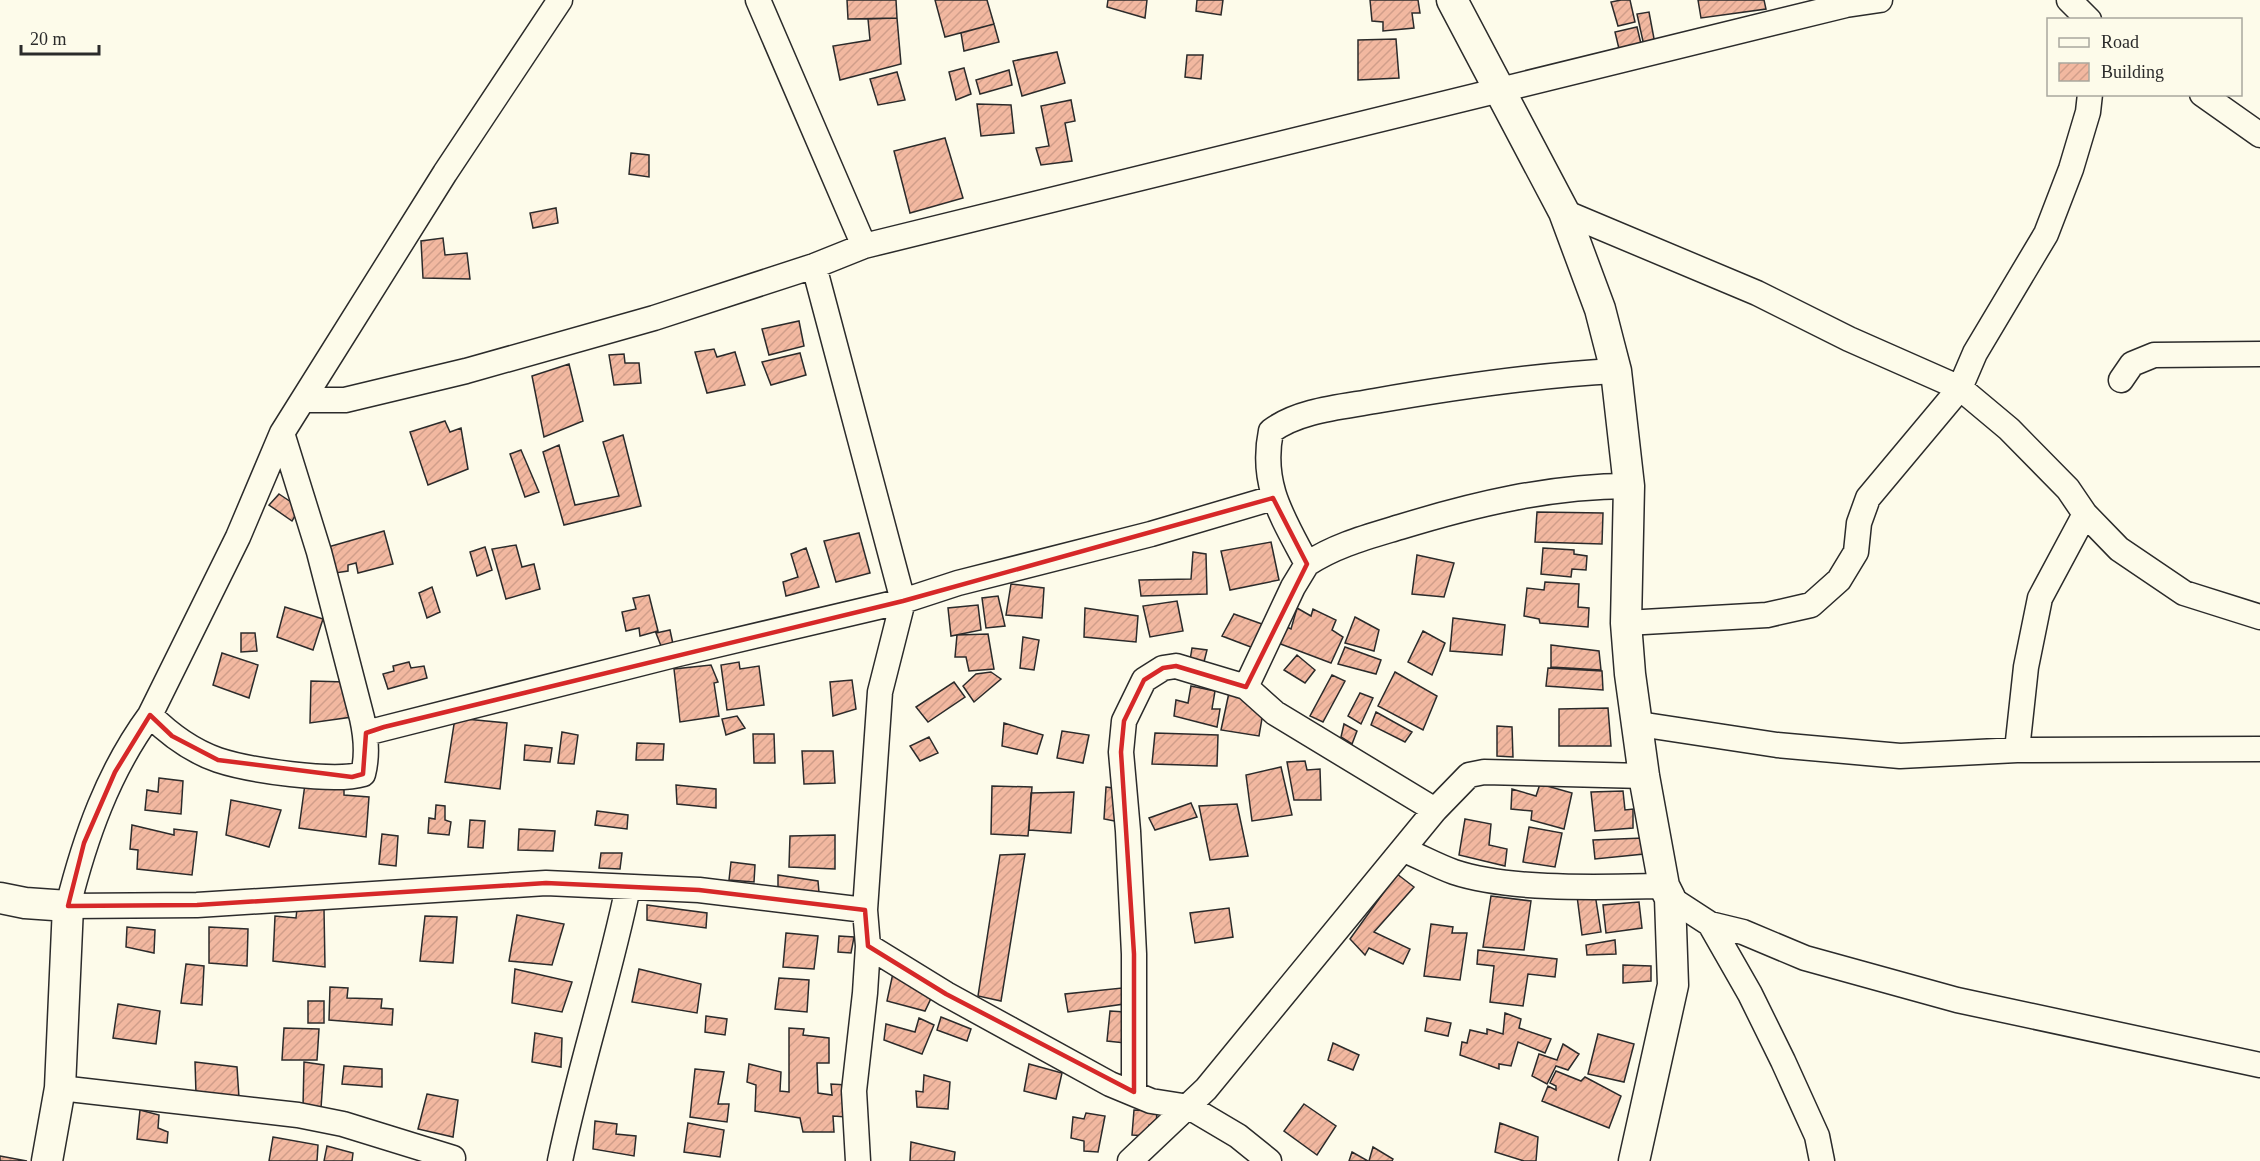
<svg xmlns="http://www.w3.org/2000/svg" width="2260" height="1161" font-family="'Times New Roman',serif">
	<defs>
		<pattern id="building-hatch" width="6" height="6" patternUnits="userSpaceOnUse" patternTransform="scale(1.5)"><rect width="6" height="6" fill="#f2b8a0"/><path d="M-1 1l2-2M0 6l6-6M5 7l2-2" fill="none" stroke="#d09e8a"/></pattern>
	</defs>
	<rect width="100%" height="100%" fill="#fdfbea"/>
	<path fill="url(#building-hatch)" stroke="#2b2b2b" stroke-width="1.5" d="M 847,0 L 896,0 L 897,18 L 848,19 Z
		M 935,0 L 987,0 L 994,24 L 945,37 Z
		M 1108,0 L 1147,0 L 1145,18 L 1107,7 Z
		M 1197,0 L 1223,0 L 1221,15 L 1196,11 Z
		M 1370,0 L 1418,0 L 1420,13 L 1412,13 L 1414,28 L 1383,31 L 1383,22 L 1372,21 Z
		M 1621,0 L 1630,0 L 1635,22 L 1618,26 L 1611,2 Z
		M 1698,0 L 1764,0 L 1766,9 L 1701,18 Z
		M 1649,12 L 1655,44 L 1644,46 L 1637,14 Z
		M 897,18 L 901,64 L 840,80 L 833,46 L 870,40 L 868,19 Z
		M 994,24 L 999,42 L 964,51 L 961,33 Z
		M 1637,27 L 1642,48 L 1620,53 L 1615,32 Z
		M 1396,39 L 1399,78 L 1358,80 L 1358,40 Z
		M 1057,52 L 1065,83 L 1022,96 L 1013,61 Z
		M 1187,55 L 1203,55 L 1201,79 L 1185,77 Z
		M 964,68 L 971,94 L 956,100 L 949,72 Z
		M 1009,70 L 1012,85 L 980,94 L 976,80 Z
		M 897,72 L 905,100 L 878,105 L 870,79 Z
		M 1071,100 L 1075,121 L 1065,123 L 1072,161 L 1041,165 L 1036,148 L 1049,146 L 1041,106 Z
		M 977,104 L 1011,105 L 1014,133 L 981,136 Z
		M 945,138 L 963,198 L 910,213 L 894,151 Z
		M 631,153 L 649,155 L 649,177 L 629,174 Z
		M 556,208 L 558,223 L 533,228 L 530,213 Z
		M 443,238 L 445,255 L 467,253 L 470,279 L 423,278 L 421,241 Z
		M 799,321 L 804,346 L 769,355 L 762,329 Z
		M 714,349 L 717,357 L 735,352 L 745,385 L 707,393 L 695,352 Z
		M 800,353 L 806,375 L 771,385 L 762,362 Z
		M 624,354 L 625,363 L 639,363 L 641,383 L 614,385 L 609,355 Z
		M 569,364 L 583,421 L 544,437 L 532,376 Z
		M 445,421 L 450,432 L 461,428 L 468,469 L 428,485 L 410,432 Z
		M 623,435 L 641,506 L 564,525 L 543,452 L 559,445 L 575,505 L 619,496 L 603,442 Z
		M 521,450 L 539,492 L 525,497 L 510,454 Z
		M 279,494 L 300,508 L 292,521 L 269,505 Z
		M 1537,512 L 1603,513 L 1602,544 L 1535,542 Z
		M 384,531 L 393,564 L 358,573 L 356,563 L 348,565 L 348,571 L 335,573 L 328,547 Z
		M 859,533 L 870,573 L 836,582 L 824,541 Z
		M 1271,542 L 1279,580 L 1230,590 L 1221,551 Z
		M 516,545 L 522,567 L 534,564 L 540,589 L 506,599 L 492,549 Z
		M 485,547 L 492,570 L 477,576 L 470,552 Z
		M 806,548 L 819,587 L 786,596 L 783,582 L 798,577 L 791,554 Z
		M 1543,548 L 1574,550 L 1574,554 L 1587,556 L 1586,570 L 1572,569 L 1571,577 L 1541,574 Z
		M 1193,552 L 1206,554 L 1207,594 L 1141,596 L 1139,580 L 1191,579 Z
		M 1417,555 L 1454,563 L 1444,597 L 1412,594 Z
		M 1545,582 L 1579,584 L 1578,607 L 1589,608 L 1588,627 L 1540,623 L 1539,619 L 1524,616 L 1527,588 L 1544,590 Z
		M 1011,584 L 1044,588 L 1042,618 L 1006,615 Z
		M 432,587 L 440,612 L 427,618 L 419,593 Z
		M 649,595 L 658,631 L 640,636 L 639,628 L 626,631 L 622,612 L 636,609 L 633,598 Z
		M 998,596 L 1005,626 L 986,628 L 982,598 Z
		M 1177,601 L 1183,631 L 1150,637 L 1143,606 Z
		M 978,605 L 981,630 L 951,636 L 948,608 Z
		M 285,607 L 323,619 L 313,650 L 277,637 Z
		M 1085,608 L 1138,616 L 1136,642 L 1084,637 Z
		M 1297,608 L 1311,616 L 1313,609 L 1336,620 L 1332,630 L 1343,637 L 1331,663 L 1278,643 L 1283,625 L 1291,629 Z
		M 1234,614 L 1262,624 L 1256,649 L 1222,636 Z
		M 1355,617 L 1379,630 L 1374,651 L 1345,643 Z
		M 1453,618 L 1505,625 L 1502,655 L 1450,651 Z
		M 670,630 L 673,644 L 661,646 L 656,633 Z
		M 1423,631 L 1445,643 L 1432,675 L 1408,662 Z
		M 241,633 L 255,633 L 257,651 L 241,652 Z
		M 988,634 L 994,669 L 969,671 L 966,657 L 955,657 L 957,635 Z
		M 1023,637 L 1039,640 L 1034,670 L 1020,668 Z
		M 1551,645 L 1599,651 L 1601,670 L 1551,667 Z
		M 1345,647 L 1381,660 L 1376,674 L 1338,664 Z
		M 1192,648 L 1207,650 L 1204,662 L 1190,660 Z
		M 222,653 L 258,665 L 249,698 L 213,685 Z
		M 1297,655 L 1315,670 L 1305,683 L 1284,670 Z
		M 409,662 L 411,668 L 424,666 L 427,678 L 388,689 L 383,674 L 394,671 L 393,666 Z
		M 739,662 L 740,669 L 759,666 L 764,705 L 727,710 L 721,665 Z
		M 711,665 L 718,682 L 714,683 L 719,716 L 680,722 L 674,669 Z
		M 1548,668 L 1602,671 L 1603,690 L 1546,686 Z
		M 991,672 L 1001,679 L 974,702 L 963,686 L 976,674 Z
		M 1395,672 L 1437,696 L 1423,730 L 1378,706 Z
		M 1332,675 L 1345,681 L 1323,722 L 1310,716 Z
		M 852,680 L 856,709 L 833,716 L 830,682 Z
		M 311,681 L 346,682 L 352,717 L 310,723 Z
		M 954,682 L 965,697 L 928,722 L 916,707 Z
		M 1191,686 L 1215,691 L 1212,709 L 1220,709 L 1217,727 L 1174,716 L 1176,700 L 1188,703 Z
		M 1230,688 L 1264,707 L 1259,736 L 1221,730 Z
		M 1360,693 L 1373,698 L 1361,724 L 1348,716 Z
		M 1608,708 L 1611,746 L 1559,746 L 1559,709 Z
		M 1376,712 L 1412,732 L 1405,742 L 1371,725 Z
		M 737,716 L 745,728 L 726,735 L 722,719 Z
		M 455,718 L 507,723 L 500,789 L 445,782 Z
		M 1004,723 L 1043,735 L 1037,754 L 1002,746 Z
		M 1344,724 L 1357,731 L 1352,744 L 1341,737 Z
		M 1497,726 L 1512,727 L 1513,757 L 1497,756 Z
		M 1062,731 L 1089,735 L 1083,763 L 1057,758 Z
		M 562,732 L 578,735 L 574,764 L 558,763 Z
		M 1155,733 L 1218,735 L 1217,766 L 1152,764 Z
		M 753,734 L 774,734 L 775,763 L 754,763 Z
		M 929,737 L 938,753 L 920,761 L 910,746 Z
		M 637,743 L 664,744 L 663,760 L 636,760 Z
		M 525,745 L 552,748 L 550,762 L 524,760 Z
		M 802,751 L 833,751 L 835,783 L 804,784 Z
		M 1305,761 L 1307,770 L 1320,769 L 1321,800 L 1294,800 L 1287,762 Z
		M 1281,767 L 1292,815 L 1252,821 L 1246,775 Z
		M 159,778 L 183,781 L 181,814 L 145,810 L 147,790 L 158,792 Z
		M 305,784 L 344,789 L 344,795 L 369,797 L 366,837 L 299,828 Z
		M 1540,784 L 1572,793 L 1564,829 L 1531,820 L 1532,811 L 1511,809 L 1512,789 L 1536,796 Z
		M 676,785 L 716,789 L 716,808 L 677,804 Z
		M 992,786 L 1032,787 L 1028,836 L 991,834 Z
		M 1106,787 L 1120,789 L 1120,822 L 1104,819 Z
		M 1623,791 L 1625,810 L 1633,809 L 1633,828 L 1595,831 L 1591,792 Z
		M 1074,792 L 1071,833 L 1029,830 L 1031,793 Z
		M 231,800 L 281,810 L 269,847 L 226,835 Z
		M 1191,803 L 1197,817 L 1155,830 L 1149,818 Z
		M 1237,804 L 1248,856 L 1210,860 L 1199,806 Z
		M 436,805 L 445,806 L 445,820 L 451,822 L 449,835 L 428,833 L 429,818 L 435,819 Z
		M 597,811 L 628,815 L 627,829 L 595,825 Z
		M 1465,819 L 1491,824 L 1489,845 L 1507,849 L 1505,866 L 1459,855 Z
		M 470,820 L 485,821 L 483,848 L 468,847 Z
		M 132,825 L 174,835 L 174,829 L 197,832 L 192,875 L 137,869 L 138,850 L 130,849 Z
		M 1529,827 L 1562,833 L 1555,867 L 1523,862 Z
		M 519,829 L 555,831 L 553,851 L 518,850 Z
		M 382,834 L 398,836 L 396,866 L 379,864 Z
		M 835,835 L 835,869 L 789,867 L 790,836 Z
		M 1643,838 L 1644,854 L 1595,859 L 1593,840 Z
		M 601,853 L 622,853 L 620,869 L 599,868 Z
		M 1025,854 L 1001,1001 L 978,996 L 1000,855 Z
		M 731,862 L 755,865 L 754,882 L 729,880 Z
		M 1397,874 L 1414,887 L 1374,932 L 1410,949 L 1403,964 L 1369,948 L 1365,955 L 1350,939 Z
		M 778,875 L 818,881 L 819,893 L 778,888 Z
		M 1595,894 L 1601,932 L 1582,935 L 1577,896 Z
		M 1491,896 L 1531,901 L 1524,950 L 1483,947 Z
		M 1639,902 L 1642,928 L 1606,933 L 1603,905 Z
		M 647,905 L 707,913 L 706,928 L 647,920 Z
		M 1229,908 L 1233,937 L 1195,943 L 1190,913 Z
		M 297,909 L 324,909 L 325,967 L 273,961 L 275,916 L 296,918 Z
		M 517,915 L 564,924 L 552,965 L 509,961 Z
		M 425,916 L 457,917 L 453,963 L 420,961 Z
		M 1431,924 L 1453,927 L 1452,933 L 1467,933 L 1460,980 L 1424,976 Z
		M 127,927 L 155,930 L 154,953 L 126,947 Z
		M 209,927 L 248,929 L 247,966 L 209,963 Z
		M 786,933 L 818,936 L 814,969 L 783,967 Z
		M 839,936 L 854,937 L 851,953 L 838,952 Z
		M 1615,940 L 1616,954 L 1587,955 L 1586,945 Z
		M 1478,950 L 1557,959 L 1555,977 L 1528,974 L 1523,1006 L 1490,1002 L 1494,966 L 1477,964 Z
		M 186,964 L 204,966 L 202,1005 L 181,1003 Z
		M 1623,965 L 1651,966 L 1651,981 L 1623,983 Z
		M 515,969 L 572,982 L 562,1012 L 512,1003 Z
		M 639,969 L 701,984 L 697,1013 L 632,1002 Z
		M 893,973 L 934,992 L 925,1011 L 887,1001 Z
		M 779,978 L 809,980 L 807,1012 L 775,1009 Z
		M 330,987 L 348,988 L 347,998 L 382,999 L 381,1008 L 393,1009 L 392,1025 L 329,1020 Z
		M 1122,988 L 1124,1004 L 1068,1012 L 1065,994 Z
		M 308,1001 L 324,1001 L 324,1023 L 308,1023 Z
		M 118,1004 L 160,1011 L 156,1044 L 113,1038 Z
		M 1110,1011 L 1125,1012 L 1125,1043 L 1107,1041 Z
		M 1505,1013 L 1521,1019 L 1519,1028 L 1551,1039 L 1545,1053 L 1518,1042 L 1511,1066 L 1499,1064 L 1499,1069 L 1460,1055 L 1462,1042 L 1467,1043 L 1470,1030 L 1487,1034 L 1487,1029 L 1503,1034 Z
		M 706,1016 L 727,1019 L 725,1035 L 705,1032 Z
		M 941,1017 L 971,1029 L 967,1041 L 937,1030 Z
		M 919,1018 L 934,1025 L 922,1054 L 884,1040 L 886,1024 L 915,1032 Z
		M 1427,1018 L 1451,1023 L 1448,1036 L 1425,1031 Z
		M 284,1028 L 319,1029 L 317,1060 L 282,1060 Z
		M 789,1028 L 804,1029 L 803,1035 L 829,1038 L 829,1063 L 817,1063 L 818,1093 L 832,1095 L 831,1084 L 847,1085 L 847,1117 L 833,1116 L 834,1132 L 803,1132 L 800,1118 L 755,1111 L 756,1085 L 747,1082 L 749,1064 L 781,1072 L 780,1091 L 789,1092 Z
		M 535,1033 L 562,1038 L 561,1067 L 532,1062 Z
		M 1598,1034 L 1634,1044 L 1624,1082 L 1588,1074 Z
		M 1333,1043 L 1359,1055 L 1353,1070 L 1328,1060 Z
		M 1563,1044 L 1579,1054 L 1568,1070 L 1556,1066 L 1547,1084 L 1532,1076 L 1539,1054 L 1557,1060 Z
		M 195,1062 L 237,1067 L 239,1098 L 196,1094 Z
		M 304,1062 L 324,1065 L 321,1108 L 303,1107 Z
		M 1029,1064 L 1062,1073 L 1056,1099 L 1024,1091 Z
		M 344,1066 L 382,1069 L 382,1087 L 342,1084 Z
		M 695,1069 L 724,1072 L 718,1104 L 729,1104 L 727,1122 L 690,1117 Z
		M 1556,1071 L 1581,1081 L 1585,1077 L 1621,1096 L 1609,1128 L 1542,1101 L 1548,1086 L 1556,1090 L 1556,1086 L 1550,1083 Z
		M 924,1075 L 950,1082 L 948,1109 L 917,1107 L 916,1091 L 923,1092 Z
		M 427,1094 L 458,1100 L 453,1137 L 418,1129 Z
		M 1304,1104 L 1336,1126 L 1317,1155 L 1284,1131 Z
		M 140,1110 L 159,1115 L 158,1128 L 168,1132 L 167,1143 L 137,1139 Z
		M 1134,1110 L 1157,1111 L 1156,1126 L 1149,1125 L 1148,1136 L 1132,1135 Z
		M 1086,1113 L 1105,1116 L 1098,1152 L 1084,1151 L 1084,1141 L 1071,1138 L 1073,1117 L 1084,1119 Z
		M 595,1121 L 617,1124 L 616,1134 L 636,1136 L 634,1156 L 593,1149 Z
		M 688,1123 L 724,1130 L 720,1157 L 684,1152 Z
		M 1500,1123 L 1538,1137 L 1536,1161 L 1524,1161 L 1495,1152 Z
		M 273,1137 L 318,1145 L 317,1161 L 269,1161 Z
		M 911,1142 L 955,1152 L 954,1161 L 910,1161 Z
		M 327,1146 L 353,1153 L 352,1161 L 324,1161 Z
		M 1373,1147 L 1393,1159 L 1392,1161 L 1369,1161 Z
		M 1352,1152 L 1368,1161 L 1349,1161 Z
		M 0,1156 L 27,1161 L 0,1161 Z"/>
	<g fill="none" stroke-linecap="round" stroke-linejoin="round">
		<g stroke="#2b2b2b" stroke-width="27">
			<path id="minor" d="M 560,0 L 445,173 L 282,433 L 238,537 L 150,715 C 108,772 85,838 68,906 L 197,905 L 546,883 L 699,890 L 865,910
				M 758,0 L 864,246
				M 2069,0 L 2089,20
				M 2202,94 L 2260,135
				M 1564,212 L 1757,293 L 1849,339 L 1960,388 L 2009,429 L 2068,489 L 2085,514 L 2119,549 L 2184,593 L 2260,617
				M 814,266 L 903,601 L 880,692 L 865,910 L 868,946 L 865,993 L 854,1091 L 858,1161
				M 2121,380 L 2132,364 L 2154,355 L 2260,354
				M 304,400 L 345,400 L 466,371 L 654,318 L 814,266 L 864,246 L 1846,5 L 1880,0
				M 1307,564 C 1336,545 1367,537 1400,527 C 1475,504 1551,486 1629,486
				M 1626,623 L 1767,615 L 1811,605 L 1839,580 L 1856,552 L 1859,523 L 1868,498 L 1960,388 L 1975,353 L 2046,234 L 2071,169 L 2088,112 L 2090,94
				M 1246,687 L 1293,587 L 1307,564 C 1283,518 1260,485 1271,431 C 1299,410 1342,407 1375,401 C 1455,387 1535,375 1616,371
				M 150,715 C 169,734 192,751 218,760 C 248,770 334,783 363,774 C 368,755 366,736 362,718 L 319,552 L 282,433
				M 1639,724 L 1777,745 L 1900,756 L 2017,750 L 2260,749
				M 366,733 L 678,654 L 903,601 L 958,583 L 1151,534 L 1273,498
				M 2017,750 L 2026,667 L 2040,598 L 2085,514
				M 1404,850 C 1421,857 1437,866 1454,872 C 1511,891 1604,887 1664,886
				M 1670,898 L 1710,924 L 1750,994 L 1783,1061 L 1817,1136 L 1822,1161
				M 1710,924 L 1743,932 L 1805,958 L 1957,1000 L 2260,1065
				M 868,946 L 946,994 L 1110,1084 L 1151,1101 L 1189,1107 L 1238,1136 L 1269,1161
				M 60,1088 L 298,1115 L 343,1124 L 453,1158
				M 1134,1092 L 1134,954 L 1128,831 L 1121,752 L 1124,721 L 1144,680 L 1163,668 L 1176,666 L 1246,687 L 1275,713 L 1435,810
				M 560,1161 C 579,1069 609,979 628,887
				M 1130,1161 L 1206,1089 L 1435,810 L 1469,775 L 1484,772 L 1644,776"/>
		</g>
		<g stroke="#2b2b2b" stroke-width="33">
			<path id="tertiary" d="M 1452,0 L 1564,212 L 1600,309 L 1609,344 L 1616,371 L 1629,486 L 1626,623 L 1630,674 L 1644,776 L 1664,886 L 1670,898 L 1673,985 L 1634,1161
				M 0,898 L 25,903 L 68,906 L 60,1088 L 47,1161"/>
		</g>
		<use href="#minor" stroke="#fdfbea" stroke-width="24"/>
		<use href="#tertiary" stroke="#fdfbea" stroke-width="30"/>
	</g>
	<path fill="none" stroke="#d62828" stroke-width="4.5" stroke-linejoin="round" d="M 1273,498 L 1307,564 L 1246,687 L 1176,666 L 1163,668 L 1144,680 L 1124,721 L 1121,752 L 1134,954 L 1134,1092 L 946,994 L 868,946 L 865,910 L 699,890 L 546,883 L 197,905 L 68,906 L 84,843 L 115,772 L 150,715 L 172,736 L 218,760 L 352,777 L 363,774 L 366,733 L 384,727 L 903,601 Z"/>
	<rect x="2047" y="18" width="195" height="78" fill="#fdfbea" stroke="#a9a89e" stroke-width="1.5"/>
	<rect x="2059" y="38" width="30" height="9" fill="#fdfbea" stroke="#a9a89e" stroke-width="1.5"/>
	<text x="2101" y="48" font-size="18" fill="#2b2b2b">Road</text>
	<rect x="2059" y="63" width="30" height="18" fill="url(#building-hatch)" stroke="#a9a89e" stroke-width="1.5"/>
	<text x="2101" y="78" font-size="18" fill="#2b2b2b">Building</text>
	<path d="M21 45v9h78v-9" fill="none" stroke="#2b2b2b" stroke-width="3"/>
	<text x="30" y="45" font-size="18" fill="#2b2b2b" stroke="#fdfbea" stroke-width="4.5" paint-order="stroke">20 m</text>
</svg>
